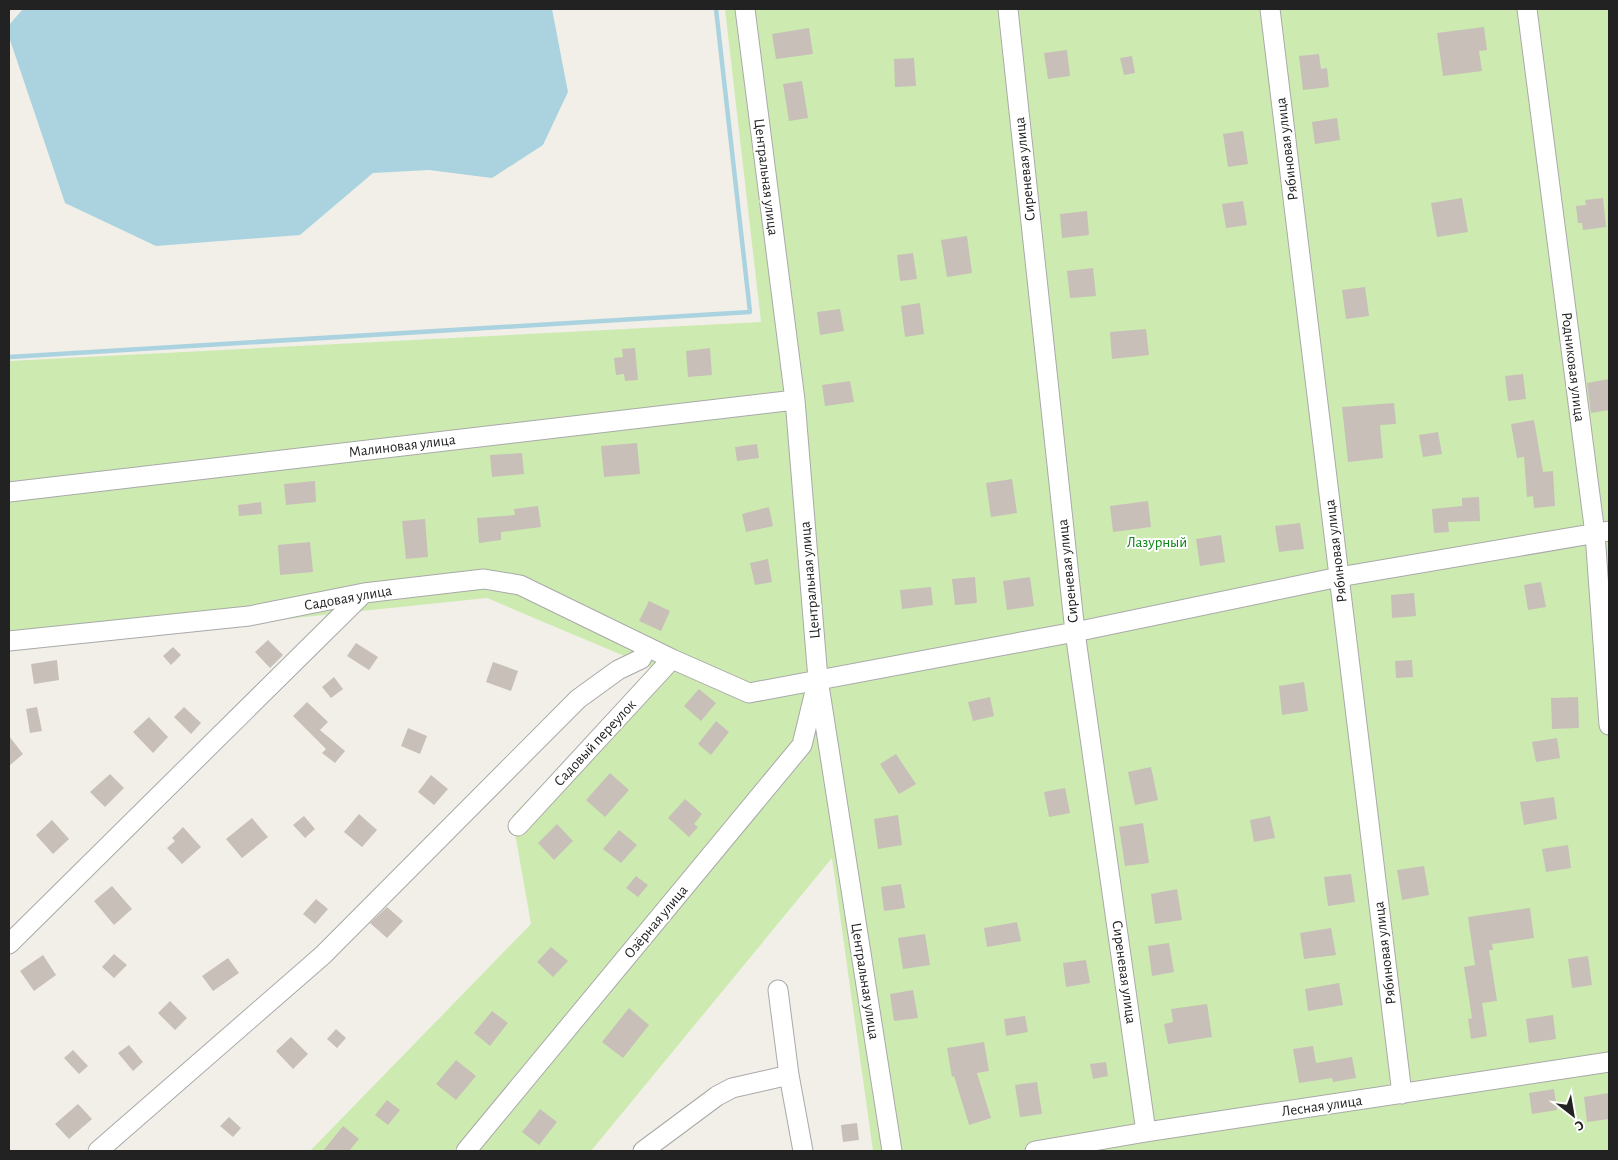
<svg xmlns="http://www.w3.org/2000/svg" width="1618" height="1160" font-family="'Alegreya Sans',sans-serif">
	<rect width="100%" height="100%" fill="#f2efe9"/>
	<path fill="#cdebb0" d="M 725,9 L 1609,9 L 1609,1151 L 873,1151 L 832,858 L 591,1151 L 310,1151 L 531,924 L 512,816 L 655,669 L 487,598 L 9,648 L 9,361 L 761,322 Z"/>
	<path fill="#aad3df" d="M 23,9 L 552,9 L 568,92 L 543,145 L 492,178 L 429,170 L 373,173 L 300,235 L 156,246 L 65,203 L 9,37 L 9,25 Z"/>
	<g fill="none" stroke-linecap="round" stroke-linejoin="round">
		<path stroke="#aad3df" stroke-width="4.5" d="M 9,357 L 750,312 L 716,9"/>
	</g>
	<path fill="#c7bfb8" d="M 1484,27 L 1487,50 L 1479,51 L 1482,71 L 1443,76 L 1437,33 Z
		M 809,28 L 813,54 L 776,59 L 772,34 Z
		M 1067,50 L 1070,76 L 1048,79 L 1044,53 Z
		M 1319,54 L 1321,69 L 1327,68 L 1329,87 L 1303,90 L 1299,56 Z
		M 1132,56 L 1135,73 L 1124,75 L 1120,58 Z
		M 914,58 L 916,86 L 895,87 L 894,59 Z
		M 802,81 L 808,118 L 789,121 L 783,84 Z
		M 1337,118 L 1340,140 L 1315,144 L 1312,122 Z
		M 1243,131 L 1248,164 L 1228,167 L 1223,134 Z
		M 1462,198 L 1468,232 L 1437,237 L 1431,203 Z
		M 1603,198 L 1606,227 L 1583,230 L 1582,223 L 1578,223 L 1576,206 L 1586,205 L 1585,200 Z
		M 1243,201 L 1247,225 L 1226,228 L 1222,204 Z
		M 1087,211 L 1089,235 L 1062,238 L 1060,214 Z
		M 967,236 L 972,273 L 947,277 L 941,240 Z
		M 913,253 L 917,279 L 900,281 L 897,255 Z
		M 1093,268 L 1096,296 L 1070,298 L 1067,271 Z
		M 1365,287 L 1369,316 L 1346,319 L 1342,290 Z
		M 920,303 L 924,334 L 905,337 L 901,306 Z
		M 840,309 L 844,331 L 820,335 L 817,312 Z
		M 1146,329 L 1149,355 L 1112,359 L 1110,332 Z
		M 635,348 L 638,380 L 625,381 L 624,374 L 616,375 L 614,358 L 623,357 L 622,349 Z
		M 710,348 L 712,375 L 688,377 L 686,351 Z
		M 1523,374 L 1526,399 L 1508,401 L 1505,376 Z
		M 1609,379 L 1609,410 L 1591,413 L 1587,383 Z
		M 850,381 L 854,402 L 825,406 L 822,385 Z
		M 1394,403 L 1396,424 L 1380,425 L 1383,458 L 1348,462 L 1342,407 Z
		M 1534,420 L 1543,472 L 1553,471 L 1555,506 L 1534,508 L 1533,496 L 1527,497 L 1524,457 L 1517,458 L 1511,424 Z
		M 1438,432 L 1442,454 L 1423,457 L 1419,435 Z
		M 637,443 L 640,474 L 604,477 L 601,446 Z
		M 757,444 L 759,458 L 737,461 L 735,447 Z
		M 522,453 L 524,474 L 492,477 L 490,455 Z
		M 1012,479 L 1017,513 L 991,517 L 986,483 Z
		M 315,481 L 316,502 L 286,505 L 284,484 Z
		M 1479,497 L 1480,521 L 1448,522 L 1449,532 L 1434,533 L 1432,509 L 1462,506 L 1462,498 Z
		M 1148,501 L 1151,527 L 1113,532 L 1110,506 Z
		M 261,502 L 262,514 L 239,516 L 238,505 Z
		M 538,506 L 541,527 L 501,532 L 501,540 L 479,543 L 477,518 L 515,515 L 514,509 Z
		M 769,507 L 773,526 L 746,532 L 742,514 Z
		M 425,519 L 428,557 L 406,559 L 402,521 Z
		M 1300,523 L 1304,549 L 1279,552 L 1275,526 Z
		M 1221,535 L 1225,562 L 1200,566 L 1196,539 Z
		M 310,542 L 313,572 L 280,575 L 278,545 Z
		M 768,559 L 772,582 L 755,585 L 750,563 Z
		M 975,577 L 977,603 L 955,605 L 952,579 Z
		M 1030,577 L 1034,606 L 1007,610 L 1003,581 Z
		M 1541,582 L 1546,607 L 1528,610 L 1524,585 Z
		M 931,587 L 933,605 L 902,609 L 900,590 Z
		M 1414,593 L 1416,616 L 1392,618 L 1391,595 Z
		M 649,601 L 670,611 L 661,631 L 639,621 Z
		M 268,640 L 283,655 L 270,668 L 255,652 Z
		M 356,643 L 378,657 L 369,670 L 347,656 Z
		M 173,647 L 181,655 L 171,665 L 163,656 Z
		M 57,660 L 59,680 L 34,684 L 31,664 Z
		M 1412,660 L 1413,677 L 1396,678 L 1395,661 Z
		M 493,662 L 518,671 L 511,691 L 486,682 Z
		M 334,677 L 343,689 L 331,698 L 322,687 Z
		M 1304,682 L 1308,711 L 1282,715 L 1279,686 Z
		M 699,689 L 716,703 L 701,721 L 684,706 Z
		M 990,697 L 994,716 L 973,721 L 968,702 Z
		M 1578,697 L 1579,728 L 1552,729 L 1551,698 Z
		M 307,702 L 328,722 L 320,730 L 345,751 L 335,763 L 322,753 L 326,749 L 293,716 Z
		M 37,707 L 42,731 L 30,733 L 26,709 Z
		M 184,707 L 201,723 L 191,734 L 174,717 Z
		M 149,717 L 168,737 L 153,753 L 133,732 Z
		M 716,721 L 729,732 L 711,755 L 698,744 Z
		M 408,728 L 427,736 L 420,754 L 401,746 Z
		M 9,736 L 23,754 L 9,766 Z
		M 1557,738 L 1560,758 L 1536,762 L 1532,742 Z
		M 896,754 L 916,784 L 899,794 L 880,764 Z
		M 1151,767 L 1158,800 L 1135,805 L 1128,772 Z
		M 610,773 L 629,790 L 605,817 L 586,800 Z
		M 110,774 L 124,788 L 105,807 L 90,792 Z
		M 431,775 L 448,789 L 434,805 L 418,792 Z
		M 1065,788 L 1070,813 L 1049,817 L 1044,792 Z
		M 1554,797 L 1557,819 L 1524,825 L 1520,802 Z
		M 685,799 L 702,814 L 694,824 L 698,827 L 689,837 L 668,818 Z
		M 359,814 L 377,830 L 362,847 L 344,832 Z
		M 898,815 L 902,845 L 878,849 L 874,819 Z
		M 304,816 L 315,829 L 305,838 L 293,825 Z
		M 1270,816 L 1275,838 L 1254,842 L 1250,820 Z
		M 252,818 L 268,837 L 242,858 L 226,839 Z
		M 52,820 L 69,839 L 53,854 L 36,835 Z
		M 1143,823 L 1149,863 L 1125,866 L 1119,827 Z
		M 557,824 L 573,841 L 554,860 L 538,843 Z
		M 183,827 L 201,847 L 182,864 L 167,848 L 175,841 L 172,838 Z
		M 619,830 L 637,845 L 621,863 L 603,849 Z
		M 1568,845 L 1571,868 L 1546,872 L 1542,849 Z
		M 1424,866 L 1429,895 L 1402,900 L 1397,870 Z
		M 1351,874 L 1355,902 L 1328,906 L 1324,877 Z
		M 636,876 L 648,885 L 638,897 L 626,888 Z
		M 901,884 L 905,908 L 884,911 L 881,887 Z
		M 112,886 L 132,909 L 114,925 L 94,901 Z
		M 1177,889 L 1182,920 L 1155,924 L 1151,894 Z
		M 316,899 L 328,909 L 315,924 L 303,914 Z
		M 387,907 L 403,921 L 387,938 L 370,923 Z
		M 1530,908 L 1534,938 L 1492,944 L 1493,950 L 1489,950 L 1497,1001 L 1482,1003 L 1487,1036 L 1471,1039 L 1468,1019 L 1472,1018 L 1464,967 L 1475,965 L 1468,917 Z
		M 1017,922 L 1021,941 L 987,947 L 984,928 Z
		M 1331,928 L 1336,955 L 1304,959 L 1300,933 Z
		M 925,934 L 930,965 L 903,969 L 898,938 Z
		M 1169,943 L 1174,972 L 1152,976 L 1148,946 Z
		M 551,947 L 568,961 L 553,977 L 537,962 Z
		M 114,954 L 127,965 L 114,978 L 102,967 Z
		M 43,955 L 56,975 L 34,991 L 20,971 Z
		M 1588,956 L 1592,985 L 1572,988 L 1568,959 Z
		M 228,958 L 239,973 L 213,991 L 202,976 Z
		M 1086,960 L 1090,983 L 1066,987 L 1063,963 Z
		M 1339,983 L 1343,1005 L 1308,1011 L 1305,989 Z
		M 913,990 L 918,1018 L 894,1021 L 890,994 Z
		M 170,1001 L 187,1018 L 175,1030 L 158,1013 Z
		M 1207,1004 L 1212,1037 L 1168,1044 L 1164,1024 L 1173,1022 L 1171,1009 Z
		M 629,1008 L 649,1025 L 623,1058 L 602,1042 Z
		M 492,1011 L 508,1023 L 490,1046 L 474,1033 Z
		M 1553,1015 L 1556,1039 L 1529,1043 L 1526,1019 Z
		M 1025,1016 L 1028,1032 L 1006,1036 L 1004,1019 Z
		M 336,1029 L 346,1038 L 337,1048 L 327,1039 Z
		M 291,1037 L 308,1054 L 293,1069 L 276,1051 Z
		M 984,1042 L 989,1071 L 977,1073 L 991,1118 L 969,1125 L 954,1076 L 952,1077 L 947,1048 Z
		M 129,1045 L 143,1062 L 133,1071 L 118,1053 Z
		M 1313,1046 L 1316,1063 L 1352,1057 L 1356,1078 L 1333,1082 L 1332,1078 L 1299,1083 L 1293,1049 Z
		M 73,1050 L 88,1066 L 79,1074 L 64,1058 Z
		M 456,1060 L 476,1076 L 456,1100 L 436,1084 Z
		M 1106,1062 L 1108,1076 L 1093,1079 L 1090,1064 Z
		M 1037,1082 L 1042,1114 L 1020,1117 L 1015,1085 Z
		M 1554,1089 L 1557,1110 L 1532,1114 L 1529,1093 Z
		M 1609,1093 L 1609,1119 L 1587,1122 L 1584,1097 Z
		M 387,1100 L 400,1110 L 388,1125 L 375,1115 Z
		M 78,1104 L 92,1119 L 69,1139 L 55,1124 Z
		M 540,1109 L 557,1122 L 539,1145 L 522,1132 Z
		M 229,1117 L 241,1128 L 233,1137 L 220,1126 Z
		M 857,1123 L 859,1140 L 843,1142 L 841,1125 Z
		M 343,1126 L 359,1139 L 349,1151 L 323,1151 Z"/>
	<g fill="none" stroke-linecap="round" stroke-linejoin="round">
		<g stroke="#a9a9a9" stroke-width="21">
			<path id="minor" d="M 745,9 L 795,400 L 818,679 L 892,1151
				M 1008,9 L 1075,632 L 1146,1132
				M 1270,9 L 1402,1094
				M 1527,9 L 1595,534 L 1609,725
				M 9,492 L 795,400
				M 9,641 L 249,616 L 364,593 L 484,579 L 520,585 L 672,659 L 749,693 L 1075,632 L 1339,577 L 1609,531
				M 518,826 L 672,659
				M 9,944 L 364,593
				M 778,990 L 789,1075 L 803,1151
				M 98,1151 L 323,955 L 578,699 L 618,670 L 641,659 L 647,647
				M 466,1151 L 802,745 L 816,687
				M 643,1151 L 717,1096 L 732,1088 L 789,1075
				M 1035,1151 L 1146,1132 L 1609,1062"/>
		</g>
		<use href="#minor" stroke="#fff" stroke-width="19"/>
	</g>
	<g text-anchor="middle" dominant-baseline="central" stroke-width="4" stroke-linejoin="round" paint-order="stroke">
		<g font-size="15" fill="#222" stroke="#fff">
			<text transform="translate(1287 149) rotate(-97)">Рябиновая улица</text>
			<text transform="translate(1025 169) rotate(-96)">Сиреневая улица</text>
			<text transform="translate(766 177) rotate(83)">Центральная улица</text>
			<text transform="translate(1573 367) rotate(83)">Родниковая улица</text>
			<text transform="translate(402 446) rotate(-7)">Малиновая улица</text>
			<text transform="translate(1336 551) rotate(-97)">Рябиновая улица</text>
			<text transform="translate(1068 571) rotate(-96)">Сиреневая улица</text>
			<text transform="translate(810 580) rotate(-95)">Центральная улица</text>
			<text transform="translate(348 598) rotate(-10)">Садовая улица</text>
			<text transform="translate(595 743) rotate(-47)">Садовый переулок</text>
			<text transform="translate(656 922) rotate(-50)">Озёрная улица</text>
			<text transform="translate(1385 953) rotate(-97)">Рябиновая улица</text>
			<text transform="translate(1124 972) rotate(82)">Сиреневая улица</text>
			<text transform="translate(865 981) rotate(81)">Центральная улица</text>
			<text transform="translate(1322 1106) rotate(-8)">Лесная улица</text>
		</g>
		<g font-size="15" fill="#0c8416" stroke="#fff">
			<text x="1157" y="542">Лазурный</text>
		</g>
	</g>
	<rect width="1618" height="1160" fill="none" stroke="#222222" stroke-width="20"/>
	<g transform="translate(1573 1115) rotate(149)" stroke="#ffffff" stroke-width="4" paint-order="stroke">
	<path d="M0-4L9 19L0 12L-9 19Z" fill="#222222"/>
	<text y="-8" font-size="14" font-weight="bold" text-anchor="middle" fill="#222222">С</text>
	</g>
</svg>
